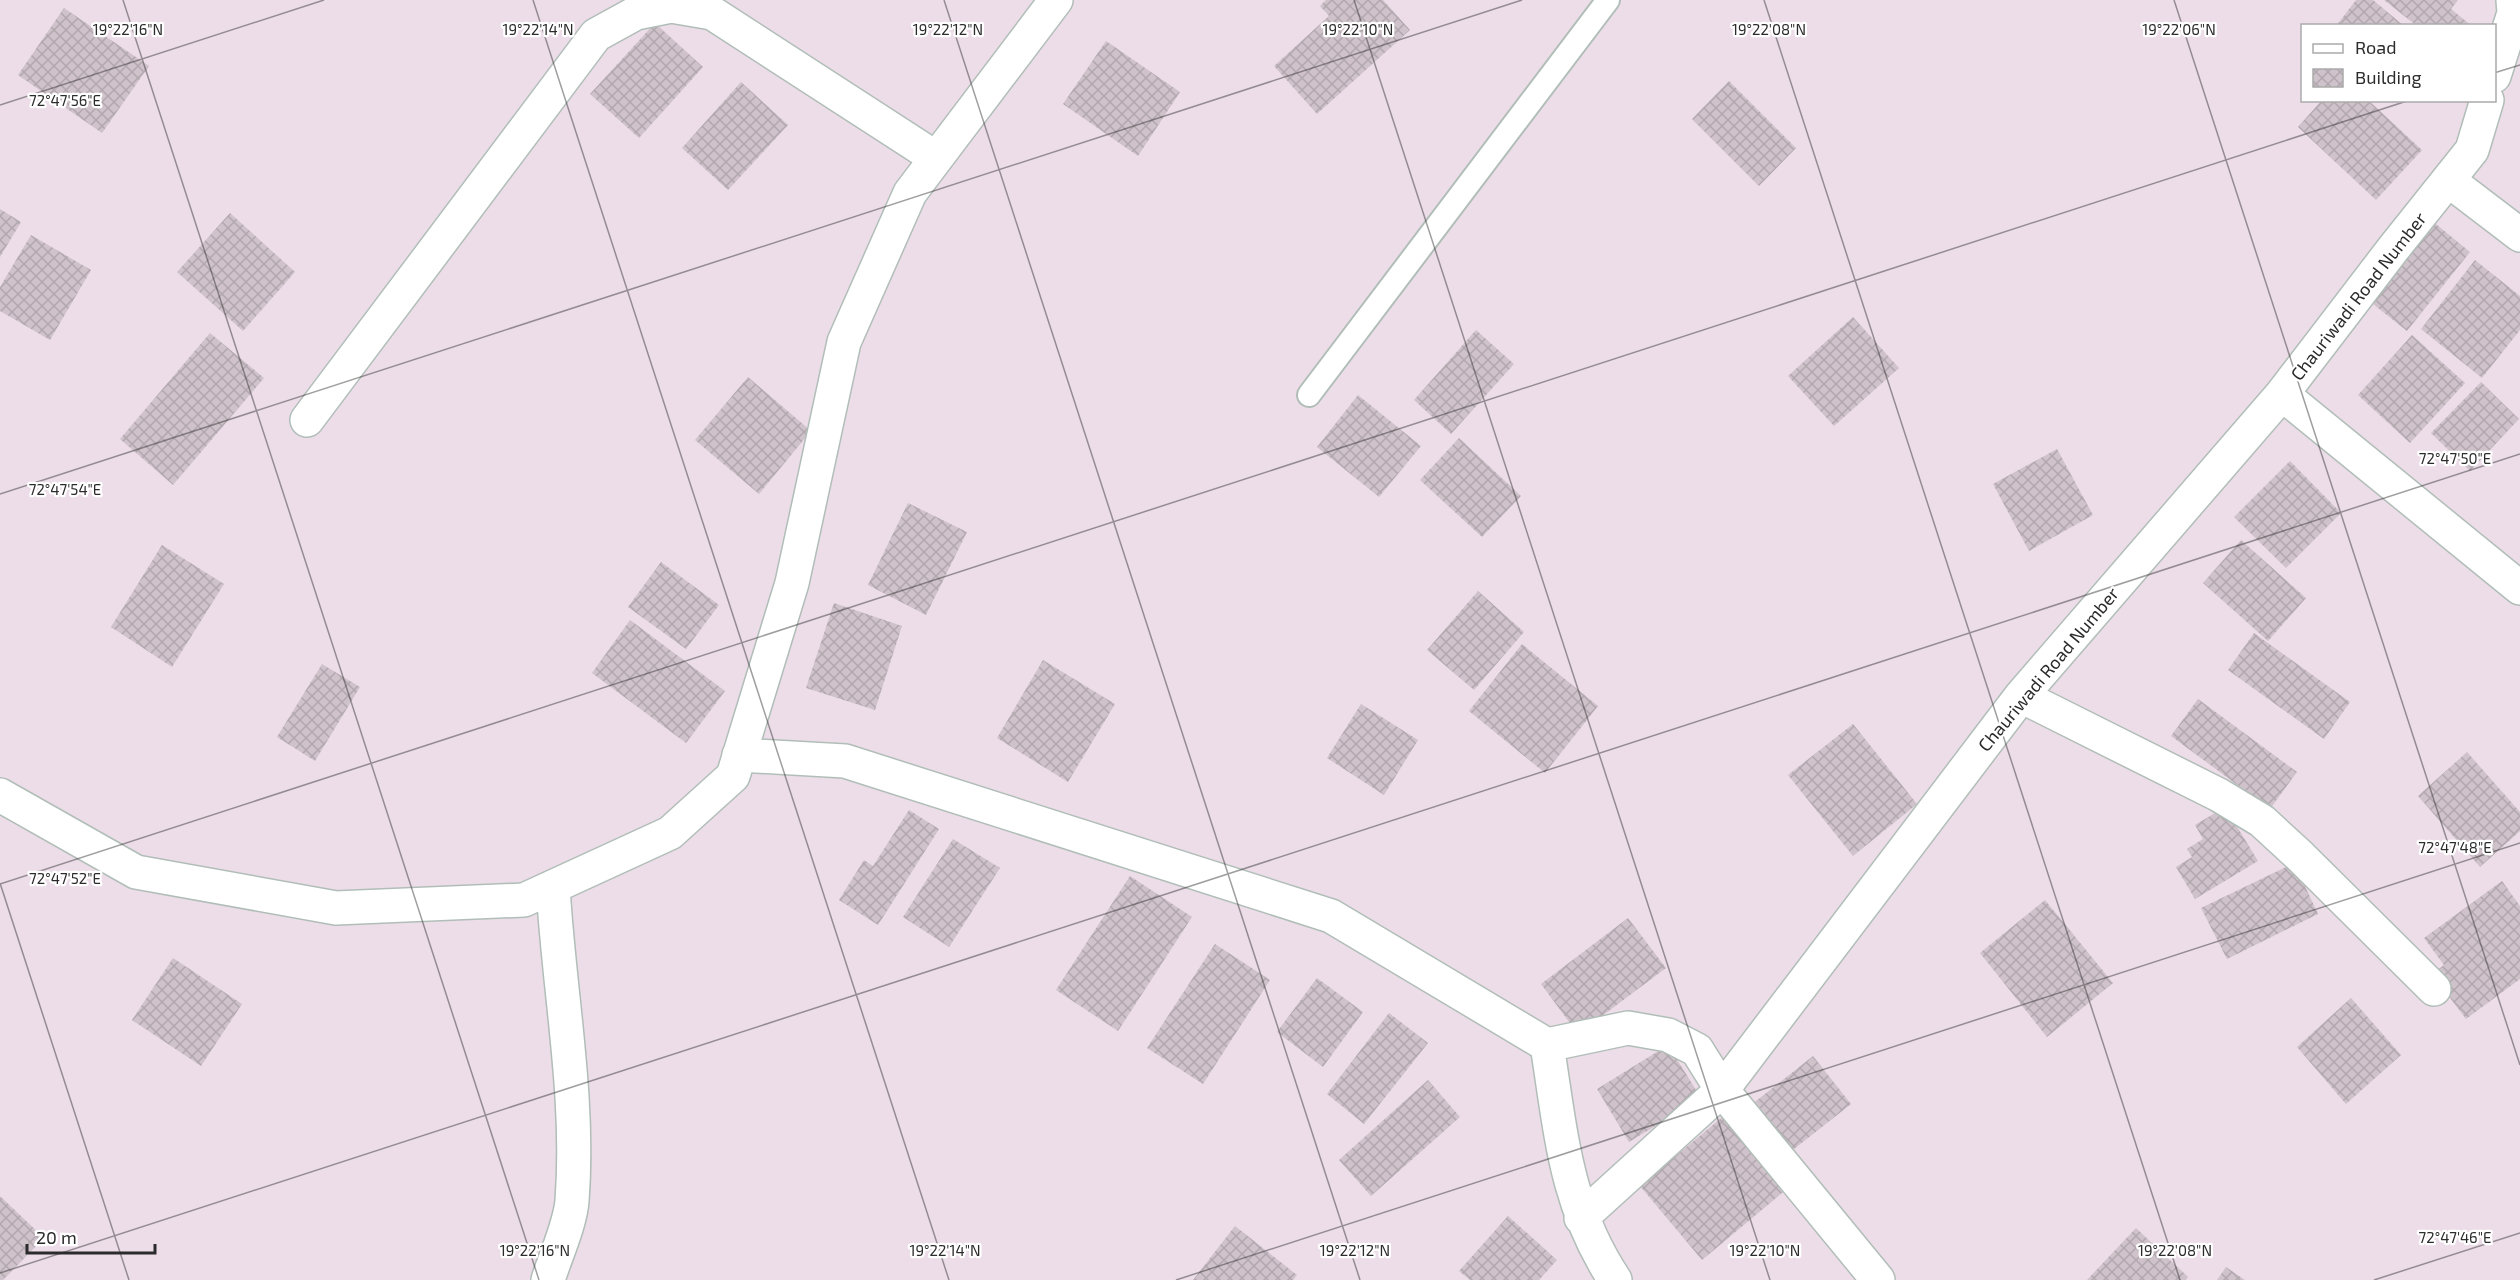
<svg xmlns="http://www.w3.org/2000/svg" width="2520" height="1280" font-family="'Exo 2',sans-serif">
	<defs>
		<pattern id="building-cross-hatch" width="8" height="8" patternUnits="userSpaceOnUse" patternTransform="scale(1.5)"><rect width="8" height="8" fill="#cfc2ca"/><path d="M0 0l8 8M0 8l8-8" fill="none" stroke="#b2a7ae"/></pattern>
	</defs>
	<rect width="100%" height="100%" fill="#ecdde8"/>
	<path fill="url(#building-cross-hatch)" d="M 1326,0 L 1383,0 L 1410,30 L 1317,114 L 1274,66 L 1329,16 L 1320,6 Z
		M 2356,0 L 2373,0 L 2404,26 L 2336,26 Z
		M 2384,0 L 2458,0 L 2451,9 L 2472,26 L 2417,26 Z
		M 64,8 L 149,66 L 102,133 L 18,75 Z
		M 655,23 L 703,67 L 639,138 L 590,94 Z
		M 1106,41 L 1180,92 L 1138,156 L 1063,104 Z
		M 1729,81 L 1796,148 L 1759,186 L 1692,119 Z
		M 741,82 L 788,125 L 728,190 L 682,148 Z
		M 2322,100 L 2368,100 L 2422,150 L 2376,200 L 2298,127 Z
		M 0,209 L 21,222 L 0,257 Z
		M 230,213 L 295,272 L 243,331 L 177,272 Z
		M 2431,220 L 2470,252 L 2407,331 L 2368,300 Z
		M 31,235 L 91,270 L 50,340 L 0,311 L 0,287 Z
		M 2475,260 L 2520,296 L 2520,330 L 2482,378 L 2421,329 Z
		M 1853,317 L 1899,368 L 1834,426 L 1788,376 Z
		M 1476,330 L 1514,364 L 1451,434 L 1414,400 Z
		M 210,333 L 264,378 L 173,485 L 120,439 Z
		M 2412,335 L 2465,383 L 2410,443 L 2358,395 Z
		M 748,377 L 811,431 L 759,494 L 695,440 Z
		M 2481,382 L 2519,419 L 2470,471 L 2431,433 Z
		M 1358,395 L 1421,446 L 1379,497 L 1317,447 Z
		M 1459,438 L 1521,496 L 1482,537 L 1420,480 Z
		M 2057,449 L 2093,515 L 2029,551 L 1993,484 Z
		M 2290,461 L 2341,513 L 2286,568 L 2234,517 Z
		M 908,503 L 967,532 L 926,615 L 868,585 Z
		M 2241,540 L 2306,598 L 2268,641 L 2203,583 Z
		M 162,545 L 224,584 L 172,667 L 111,627 Z
		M 661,562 L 719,605 L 686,649 L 628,607 Z
		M 1478,591 L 1524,632 L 1474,690 L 1427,650 Z
		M 834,603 L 902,626 L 875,710 L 806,688 Z
		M 630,620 L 725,691 L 686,743 L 592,673 Z
		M 2254,633 L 2350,702 L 2324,739 L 2228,670 Z
		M 1522,644 L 1598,706 L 1545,773 L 1469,711 Z
		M 1043,660 L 1115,704 L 1068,782 L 997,738 Z
		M 322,664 L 360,687 L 315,761 L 277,737 Z
		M 2198,699 L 2297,772 L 2270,809 L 2171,736 Z
		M 1361,704 L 1418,740 L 1384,795 L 1327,758 Z
		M 1853,724 L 1917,804 L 1853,856 L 1788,775 Z
		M 2467,752 L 2520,812 L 2520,831 L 2480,867 L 2418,796 Z
		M 2225,807 L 2258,861 L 2195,899 L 2176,867 L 2192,857 L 2187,849 L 2203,839 L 2195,825 Z
		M 909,810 L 939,829 L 878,925 L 839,900 L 864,860 L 873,866 Z
		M 953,839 L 1000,868 L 949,947 L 903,917 Z
		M 2294,863 L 2318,914 L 2227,959 L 2201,908 Z
		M 1130,876 L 1192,917 L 1118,1031 L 1056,990 Z
		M 2502,881 L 2520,906 L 2520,979 L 2466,1019 L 2432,974 L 2444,965 L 2424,938 Z
		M 2045,900 L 2113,983 L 2047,1037 L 1980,953 Z
		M 1628,918 L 1666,968 L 1578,1034 L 1541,984 Z
		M 1215,944 L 1270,980 L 1203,1084 L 1147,1048 Z
		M 173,958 L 242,1004 L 201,1066 L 132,1020 Z
		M 1317,978 L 1363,1012 L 1323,1067 L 1277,1032 Z
		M 2351,998 L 2401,1055 L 2346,1104 L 2297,1047 Z
		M 1389,1013 L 1428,1043 L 1364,1124 L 1327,1094 Z
		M 1668,1045 L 1701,1098 L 1629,1142 L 1597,1089 Z
		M 1813,1056 L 1851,1104 L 1784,1157 L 1746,1109 Z
		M 1428,1080 L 1460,1117 L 1371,1196 L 1339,1160 Z
		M 1726,1114 L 1788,1188 L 1702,1260 L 1640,1186 Z
		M 0,1196 L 44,1238 L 3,1280 L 0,1280 Z
		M 1508,1216 L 1557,1260 L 1539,1280 L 1470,1280 L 1459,1271 Z
		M 1235,1226 L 1297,1275 L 1293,1280 L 1193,1280 Z
		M 2136,1228 L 2188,1277 L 2186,1280 L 2087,1280 Z
		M 2226,1267 L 2245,1280 L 2217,1280 Z"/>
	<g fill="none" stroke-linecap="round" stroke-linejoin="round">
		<g stroke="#b1beb8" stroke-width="26">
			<path id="service" d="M 1309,395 L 1608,0"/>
		</g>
		<g stroke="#b1beb8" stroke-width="36">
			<path id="minor" d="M 2494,76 L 2514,13 L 2513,0
				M 2448,180 L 2520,235
				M 2282,394 L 2520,588
				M 307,420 L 596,35 L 636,13 L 671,6 L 712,13 L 936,158
				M 2021,696 L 2219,795 L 2262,821 L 2300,856 L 2434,989
				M 739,755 L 845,761 L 1331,916 L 1547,1045 L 1628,1028 L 1668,1035 L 1697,1050 L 1722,1090 L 1878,1280
				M 1547,1045 C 1561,1132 1565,1205 1615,1280
				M 1581,1218 L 1722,1090 L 2021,696 L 2282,394 L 2393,249 L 2472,150 L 2487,100
				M 548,1280 C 555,1257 570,1225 572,1201 C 580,1096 559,992 553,887"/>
		</g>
		<g stroke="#b1beb8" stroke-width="36">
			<path id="secondary" d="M 0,795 L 136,872 L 336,908 L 524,900 L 670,833 L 733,776 L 792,583 L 844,342 L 910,193 L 1056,0"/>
		</g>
		<use href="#service" stroke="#fff" stroke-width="22"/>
		<use href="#minor" stroke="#fff" stroke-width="33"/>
		<use href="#secondary" stroke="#fff" stroke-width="33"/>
	</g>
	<path fill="none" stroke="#2b2b2b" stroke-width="1.5" stroke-opacity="0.45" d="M 123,0 L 539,1280M 533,0 L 949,1280M 944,0 L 1360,1280M 1354,0 L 1770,1280M 1764,0 L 2180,1280M 2174,0 L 2520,1065M 2494,73 L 2520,65M 0,105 L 324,0M 0,494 L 1522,0M 0,883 L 129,1280M 0,884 L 2410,100M 0,1273 L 2520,454M 1176,1280 L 2520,843M 2374,1280 L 2520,1233"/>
	<g text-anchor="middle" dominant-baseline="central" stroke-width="4.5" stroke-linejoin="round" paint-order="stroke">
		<g font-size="18" fill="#2b2b2b" stroke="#fff">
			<text transform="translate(2358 296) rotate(-52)">Chauriwadi Road Number</text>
			<text transform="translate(2048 669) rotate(-50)">Chauriwadi Road Number</text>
		</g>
	</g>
	<g font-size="15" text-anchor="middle" fill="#2b2b2b" stroke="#fff" stroke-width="4.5" stroke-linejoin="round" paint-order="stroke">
		<text x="128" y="35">19°22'16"N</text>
		<text x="538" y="35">19°22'14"N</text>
		<text x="948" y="35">19°22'12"N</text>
		<text x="1358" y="35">19°22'10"N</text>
		<text x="1769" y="35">19°22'08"N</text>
		<text x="2179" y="35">19°22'06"N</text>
		<text x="65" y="106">72°47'56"E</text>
		<text x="2455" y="464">72°47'50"E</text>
		<text x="65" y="495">72°47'54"E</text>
		<text x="2455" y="853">72°47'48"E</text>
		<text x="65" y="884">72°47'52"E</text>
		<text x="2455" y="1243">72°47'46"E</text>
		<text x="535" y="1256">19°22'16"N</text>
		<text x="945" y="1256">19°22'14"N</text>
		<text x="1355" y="1256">19°22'12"N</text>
		<text x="1765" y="1256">19°22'10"N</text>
		<text x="2175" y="1256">19°22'08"N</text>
	</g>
	<rect x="2301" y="24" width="195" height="78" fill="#ffffff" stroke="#aaaaaa" stroke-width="1.5"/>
	<rect x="2313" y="44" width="30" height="9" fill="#ffffff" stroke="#aaaaaa" stroke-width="1.5"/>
	<text x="2355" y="54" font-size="18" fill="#2b2b2b">Road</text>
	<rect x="2313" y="69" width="30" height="18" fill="url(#building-cross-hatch)" stroke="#aaaaaa" stroke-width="1.5"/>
	<text x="2355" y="84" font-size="18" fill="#2b2b2b">Building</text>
	<path d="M27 1244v9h128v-9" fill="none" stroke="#2b2b2b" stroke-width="3"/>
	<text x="36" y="1244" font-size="18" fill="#2b2b2b" stroke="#ffffff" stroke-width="4.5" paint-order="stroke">20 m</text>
</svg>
